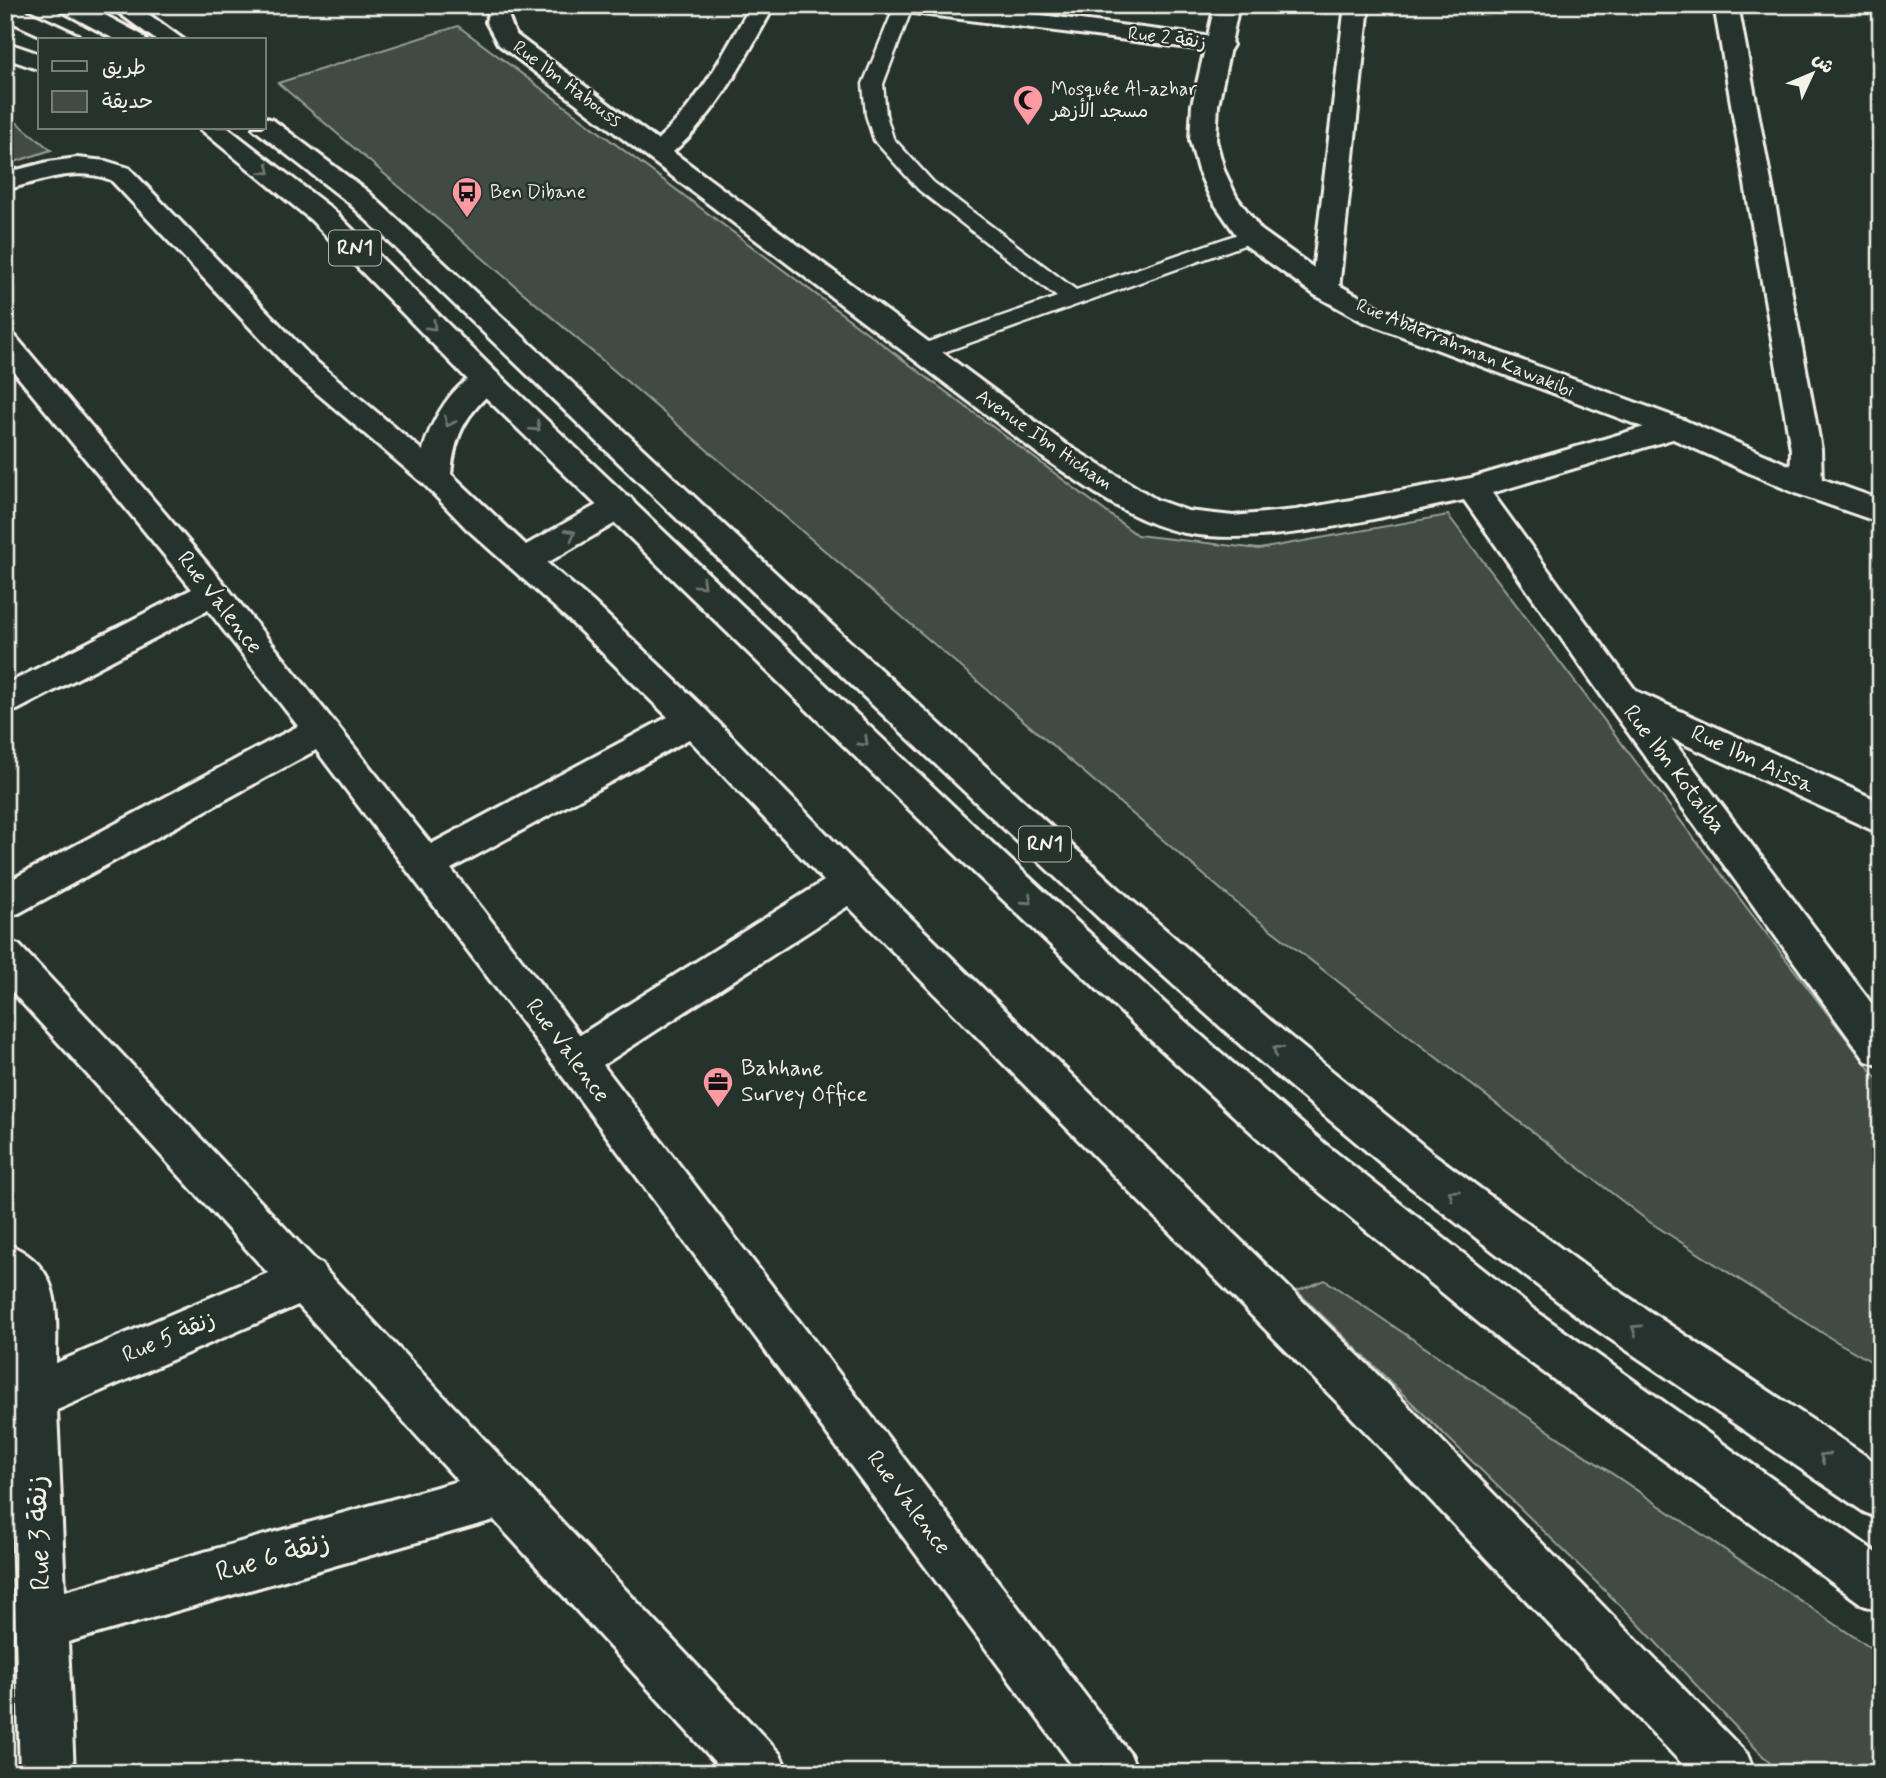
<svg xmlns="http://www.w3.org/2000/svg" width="1886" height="1778" font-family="Mynerve,'Playpen Sans Arabic',sans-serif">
	<rect width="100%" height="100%" fill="#26332d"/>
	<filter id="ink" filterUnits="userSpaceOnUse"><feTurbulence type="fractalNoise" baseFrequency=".0143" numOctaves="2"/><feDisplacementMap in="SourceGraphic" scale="14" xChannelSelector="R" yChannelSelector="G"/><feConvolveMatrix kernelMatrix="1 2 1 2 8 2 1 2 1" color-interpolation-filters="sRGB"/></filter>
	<g filter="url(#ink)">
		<path fill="#414b45" stroke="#9a9e96" stroke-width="2" d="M 458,26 L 1137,535 L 1259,549 L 1448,515 L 1881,1084 L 1881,1367 L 1832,1339 L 1648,1221 L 1239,905 L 278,83 Z
			M 5,113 L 51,150 L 5,165 Z
			M 1325,1280 L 1881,1655 L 1881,1773 L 1779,1773 L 1632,1617 L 1297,1291 Z"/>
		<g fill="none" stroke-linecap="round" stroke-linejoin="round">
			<g stroke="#f4f1e8" stroke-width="5">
				<path id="lane" d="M 913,5 L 883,84 L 886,115 L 893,138 L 933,182 L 1076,290 L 1244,232 L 1258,232 L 1262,236 L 1258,240 L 930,357 L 914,357 L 911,352 L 914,347 L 1057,297 L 919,190 L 874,140 L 866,115 L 863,84 L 895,6 Z"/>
			</g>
			<g stroke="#f4f1e8" stroke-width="6">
				<path id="street" d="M 490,5 L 514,5 L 509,18 L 515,34 L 657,140 C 700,102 723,54 751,5 L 775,5 C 744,59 720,111 673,152 L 1067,445 L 1157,500 L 1188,511 L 1233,516 L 1296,510 L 1471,478 L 1675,418 L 1686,421 L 1690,428 L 1686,435 L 1492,493 L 1636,691 L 1881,802 L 1881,834 L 1671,738 L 1881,1016 L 1881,1066 L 1866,1061 L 1611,709 L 1464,500 C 1381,516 1268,548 1185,533 C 1133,523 1088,488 1045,459 L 498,44 L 486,22 Z
					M 893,5 L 963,5 L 1221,38 L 1230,40 L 1233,45 L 1230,50 L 1221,52 L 905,12 L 897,10 Z
					M 1345,5 L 1369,5 L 1339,289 L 1335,295 L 1325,298 L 1315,295 L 1311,289 Z
					M 1714,5 L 1738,5 L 1821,449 L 1822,485 L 1817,493 L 1806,496 L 1795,493 L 1790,485 L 1791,449 Z
					M 77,158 L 106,161 L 129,168 L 312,358 L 423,451 C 430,421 462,364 497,373 L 501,380 L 497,387 C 466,414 455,433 451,474 L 526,545 L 609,498 L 620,495 L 631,498 L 636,506 L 631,514 L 547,563 L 592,601 L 706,710 L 865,873 L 1371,1368 L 1747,1754 L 1755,1773 L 1691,1773 L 1337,1402 L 848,906 L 603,1065 L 1130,1754 L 1138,1773 L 1078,1773 L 540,1046 L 316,750 L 19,913 L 5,918 L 5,883 L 298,726 L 208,610 L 17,710 L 5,714 L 5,685 L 192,589 L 5,361 L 5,333 L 15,336 L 226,586 L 431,844 L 668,717 L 568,619 L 466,528 L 424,484 L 292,372 L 111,180 C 74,166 41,181 5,190 L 5,173 L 48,162 ZM 689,739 L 824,881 L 580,1035 L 451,869 Z
					M 5,940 L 19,945 L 317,1262 L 322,1264 L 325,1270 L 780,1754 L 788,1773 L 725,1773 L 494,1520 L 68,1642 L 74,1773 L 20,1773 L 9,1397 L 10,1302 L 5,1297 L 5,1243 C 64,1266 56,1311 56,1363 L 268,1273 L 5,984 ZM 298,1305 L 458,1481 L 65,1591 L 57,1410 Z"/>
			</g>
			<g stroke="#f4f1e8" stroke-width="6">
				<path id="secondary" d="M 1215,5 L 1239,5 L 1218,105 L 1216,140 L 1224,170 L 1236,196 L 1261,230 L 1335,283 L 1382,309 L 1686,421 L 1817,477 L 1881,500 L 1881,523 L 1795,493 L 1664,435 L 1362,321 L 1315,295 L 1241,242 L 1210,197 L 1198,170 L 1190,140 L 1192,105 Z"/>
			</g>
			<g stroke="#f4f1e8" stroke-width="6">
				<path id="highway" d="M 5,5 L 14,5 L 78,35 L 82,40 L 51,40 L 5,19 Z
					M 56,5 L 86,5 L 142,35 L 146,40 L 116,40 L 60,10 Z
					M 108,5 L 136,5 L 184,40 L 156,40 Z
					M 5,42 L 40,54 L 40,70 L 5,58 Z
					M 264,117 L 273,120 L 367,191 L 798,594 L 1130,899 L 1271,1021 L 1431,1152 L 1613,1287 L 1881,1466 L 1881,1519 L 1864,1512 L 1581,1319 L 1401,1180 L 1243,1047 L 1102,921 L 774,612 L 349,203 L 255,130 L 253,128 L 264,128 Z
					M 199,128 L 228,128 L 331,208 L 497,373 L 1004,854 L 1170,1008 L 1324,1143 L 1533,1309 L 1881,1556 L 1881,1612 L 1863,1605 L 1501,1341 L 1294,1171 L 1142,1032 L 978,876 L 475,387 L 311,220 Z"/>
			</g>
			<use href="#lane" fill="#26332d" fill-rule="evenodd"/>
			<use href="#street" fill="#26332d" fill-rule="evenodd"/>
			<use href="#secondary" fill="#26332d" fill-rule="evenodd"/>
			<use href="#highway" fill="#26332d" fill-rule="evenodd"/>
		</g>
		<defs><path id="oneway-chevron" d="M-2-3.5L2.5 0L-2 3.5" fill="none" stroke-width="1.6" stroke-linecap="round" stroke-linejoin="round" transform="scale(1.75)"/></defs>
		<g stroke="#6e766e">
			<use href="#oneway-chevron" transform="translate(266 170) rotate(39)"/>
			<use href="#oneway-chevron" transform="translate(432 326) rotate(45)"/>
			<use href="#oneway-chevron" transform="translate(449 422) rotate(115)"/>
			<use href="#oneway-chevron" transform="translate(536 427) rotate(43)"/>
			<use href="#oneway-chevron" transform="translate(571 534) rotate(-30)"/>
			<use href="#oneway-chevron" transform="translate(701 584) rotate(44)"/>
			<use href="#oneway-chevron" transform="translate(864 742) rotate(44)"/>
			<use href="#oneway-chevron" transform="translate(1028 900) rotate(43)"/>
			<use href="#oneway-chevron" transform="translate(1277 1050) rotate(-140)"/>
			<use href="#oneway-chevron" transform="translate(1453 1194) rotate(-143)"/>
			<use href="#oneway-chevron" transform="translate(1636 1329) rotate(-146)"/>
			<use href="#oneway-chevron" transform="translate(1824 1457) rotate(-146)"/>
		</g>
	</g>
	<defs>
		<g id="mosque-pin" transform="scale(1.575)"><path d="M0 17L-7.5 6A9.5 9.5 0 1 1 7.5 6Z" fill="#ff9aa2" stroke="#26332d"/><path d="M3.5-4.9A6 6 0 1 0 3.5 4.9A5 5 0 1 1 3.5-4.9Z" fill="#111"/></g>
		<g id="bus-pin" transform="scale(1.575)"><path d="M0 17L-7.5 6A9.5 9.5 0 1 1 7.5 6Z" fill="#ff9aa2" stroke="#26332d"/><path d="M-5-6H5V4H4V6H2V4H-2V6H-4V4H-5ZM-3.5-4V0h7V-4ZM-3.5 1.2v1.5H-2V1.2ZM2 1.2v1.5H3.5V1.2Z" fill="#111"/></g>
		<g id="office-pin" transform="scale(1.575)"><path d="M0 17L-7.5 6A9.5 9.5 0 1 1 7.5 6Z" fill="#ff9aa2" stroke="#26332d"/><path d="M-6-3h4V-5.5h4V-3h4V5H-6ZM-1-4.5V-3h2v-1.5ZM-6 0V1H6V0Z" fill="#111"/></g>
	</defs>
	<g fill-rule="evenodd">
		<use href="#mosque-pin" x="1028" y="100"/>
		<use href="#bus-pin" x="467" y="192"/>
		<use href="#office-pin" x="718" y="1082"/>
	</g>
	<g text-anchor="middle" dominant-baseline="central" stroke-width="5" stroke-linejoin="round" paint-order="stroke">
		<g font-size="19" fill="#f4f1e8" stroke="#26332d">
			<text transform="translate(1167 38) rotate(7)">Rue 2 زنقة</text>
			<text transform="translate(567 84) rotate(37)">Rue Ibn Habouss</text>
			<text transform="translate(1465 348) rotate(22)">Rue Abderrahman Kawakibi</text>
			<text transform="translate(1044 440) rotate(35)">Avenue Ibn Hicham</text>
		</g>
		<g font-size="19" fill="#f4f1e8" stroke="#26332d" text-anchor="start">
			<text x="1051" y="89">Mosquée Al-azhar<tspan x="1051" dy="22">مسجد الأزهر</tspan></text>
			<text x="490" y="192">Ben Dibane</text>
		</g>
		<g fill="#26332d" stroke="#b6b8b0" stroke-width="2">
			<rect x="329" y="230.5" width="52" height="35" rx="5"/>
			<rect x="1019" y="826.5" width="52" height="35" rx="5"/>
		</g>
		<g font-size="21" font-weight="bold" fill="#f4f1e8">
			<text x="355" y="248">RN1</text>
			<text x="1045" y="844">RN1</text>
		</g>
		<g font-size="23" fill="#f4f1e8" stroke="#26332d">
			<text transform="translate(219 603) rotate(52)">Rue Valence</text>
			<text transform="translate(1752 760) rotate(25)">Rue Ibn Aissa</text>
			<text transform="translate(1674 770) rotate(53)">Rue Ibn Kotaiba</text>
			<text transform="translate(567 1051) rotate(53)">Rue Valence</text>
			<text transform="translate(169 1338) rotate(-23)">Rue 5 زنقة</text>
			<text transform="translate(908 1503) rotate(53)">Rue Valence</text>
		</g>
		<g font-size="23" fill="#f4f1e8" stroke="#26332d" text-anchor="start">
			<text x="741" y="1069">Bahhane<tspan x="741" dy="26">Survey Office</tspan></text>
		</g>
		<g font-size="28" fill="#f4f1e8" stroke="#26332d">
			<text transform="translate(40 1533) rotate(-92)">Rue 3 زنقة</text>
			<text transform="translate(273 1558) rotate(-16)">Rue 6 زنقة</text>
		</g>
	</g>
	<rect width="1886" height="1778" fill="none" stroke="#26332d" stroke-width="28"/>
	<rect x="14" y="14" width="1858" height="1750" fill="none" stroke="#f4f1e8" stroke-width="2.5" filter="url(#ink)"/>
	<rect x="38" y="38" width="228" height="91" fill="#26332d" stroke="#787f78" stroke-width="2"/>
	<rect x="52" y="61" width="35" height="10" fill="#26332d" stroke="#787f78" stroke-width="2"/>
	<text x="102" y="74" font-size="21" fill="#f4f1e8">طريق</text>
	<rect x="52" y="91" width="35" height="21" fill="#414b45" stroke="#787f78" stroke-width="2"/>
	<text x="102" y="108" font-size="21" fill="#f4f1e8">حديقة</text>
	<g transform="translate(1812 74) rotate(46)" stroke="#26332d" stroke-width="5" paint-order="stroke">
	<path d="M0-5L12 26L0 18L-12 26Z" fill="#f4f1e8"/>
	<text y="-10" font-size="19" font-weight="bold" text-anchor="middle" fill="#f4f1e8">ش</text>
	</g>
</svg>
